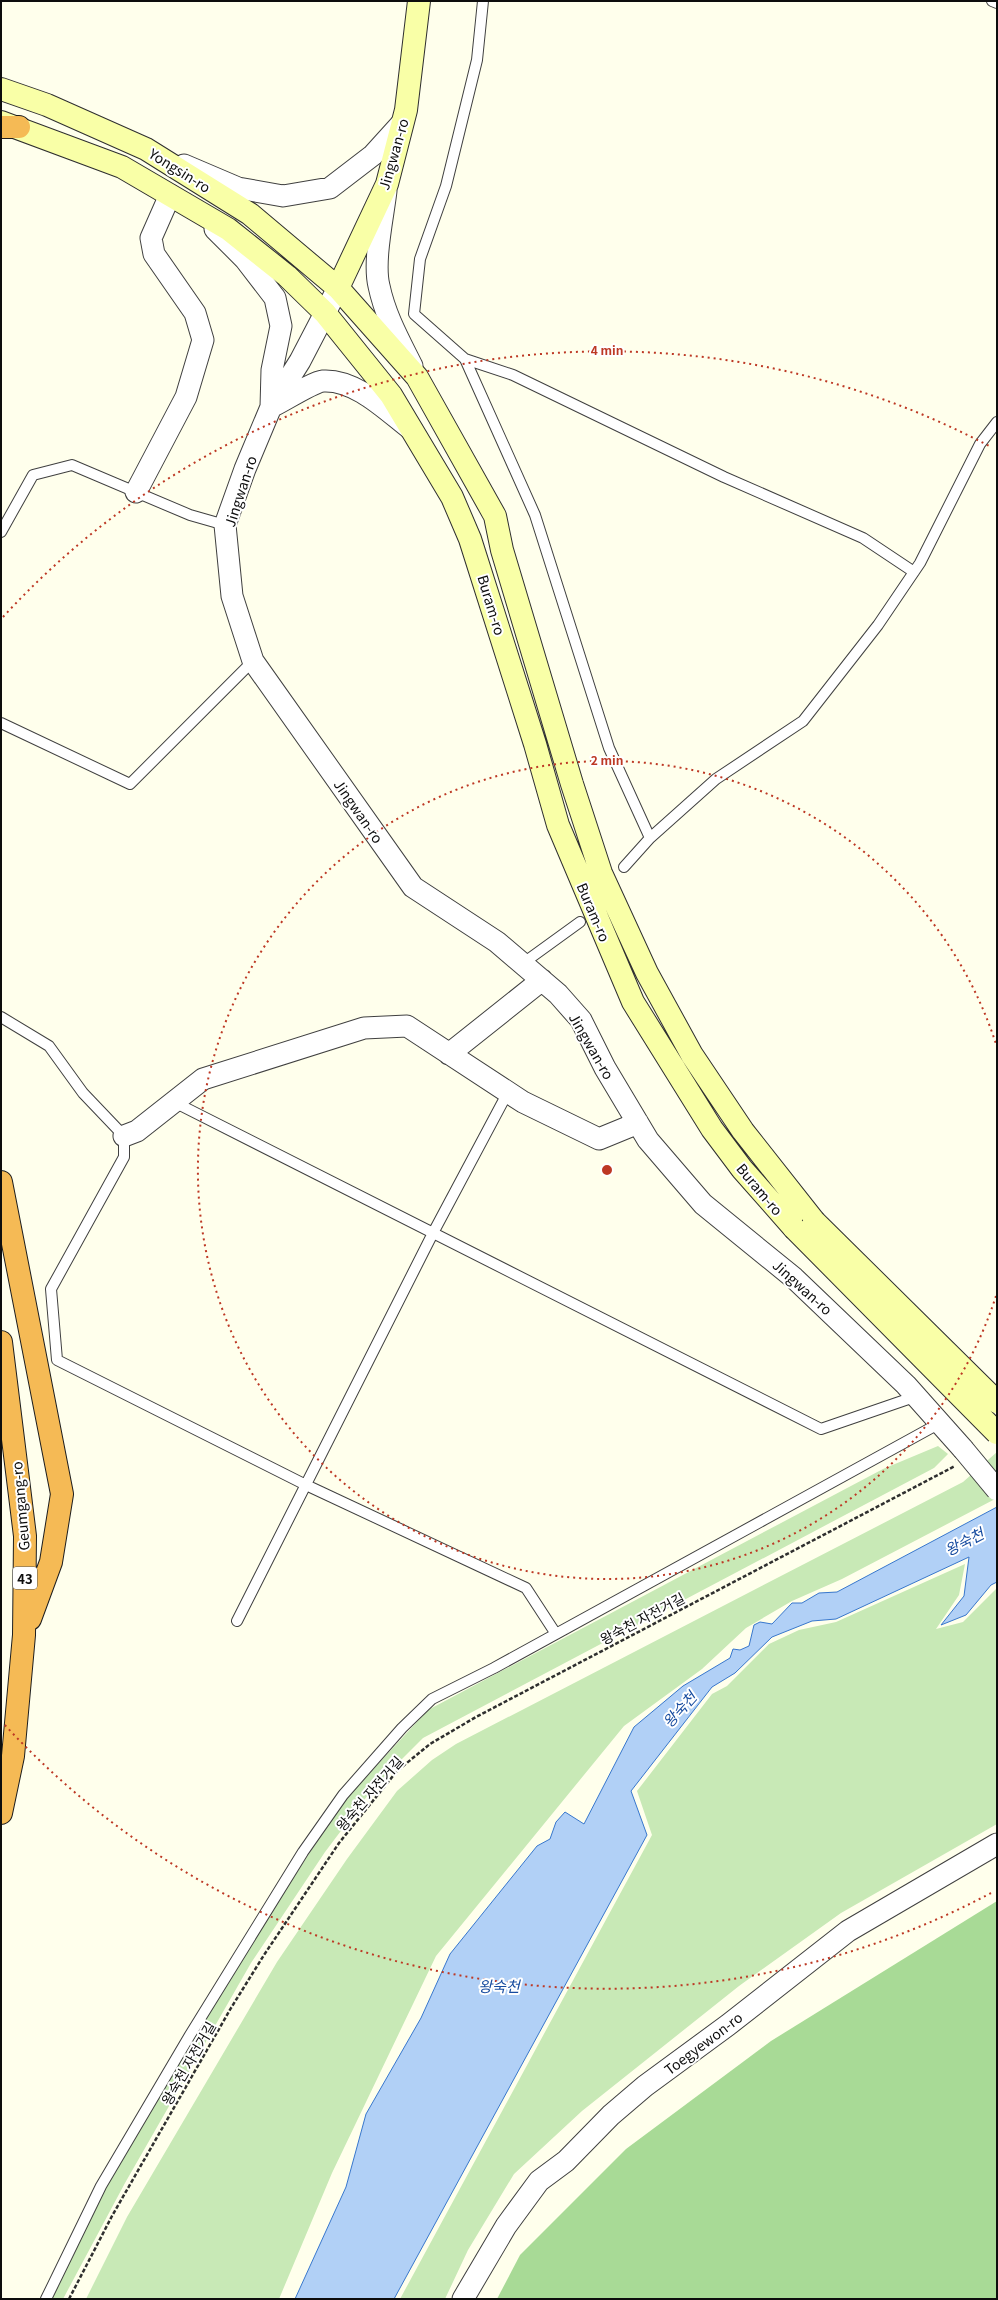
<svg xmlns="http://www.w3.org/2000/svg" width="998" height="2300" font-family="Georgia,'Noto Sans KR',serif">
	<rect width="100%" height="100%" fill="#ffffec"/>
	<path fill="#c8e9b6" d="M 938,1446 L 948,1454 L 934,1468 L 423,1738 L 374,1787 L 325,1852 L 251,1963 L 125,2183 L 63,2299 L 50,2299 L 102,2195 L 233,1971 L 342,1803 L 428,1710 L 883,1469 Z
		M 997,1452 L 997,1498 L 842,1579 L 792,1601 L 746,1628 L 702,1669 L 624,1726 L 436,1956 L 332,2173 L 279,2299 L 86,2299 L 127,2217 L 277,1962 L 347,1859 L 397,1791 L 432,1760 L 456,1744 L 963,1482 Z
		M 965,1564 L 959,1595 L 936,1629 L 963,1622 L 997,1588 L 997,1824 L 841,1913 L 739,1986 L 582,2111 L 514,2174 L 468,2250 L 445,2299 L 400,2299 L 652,1835 L 637,1791 L 712,1694 L 727,1686 L 769,1644 L 799,1630 L 836,1622 Z"/>
	<path fill="#a8da96" d="M 997,1901 L 997,2299 L 497,2299 L 520,2255 L 626,2149 L 771,2041 Z"/>
	<path fill="#b1d0f6" stroke="#3877cd" d="M 997,1507 L 997,1582 L 991,1585 L 966,1615 L 941,1625 L 964,1596 L 969,1557 L 836,1619 L 812,1621 L 772,1637 L 735,1673 L 712,1687 L 631,1791 L 647,1835 L 394,2299 L 295,2299 L 346,2187 L 366,2114 L 421,2018 L 450,1954 L 537,1846 L 550,1839 L 556,1822 L 565,1812 L 584,1824 L 634,1727 L 683,1686 L 730,1658 L 733,1649 L 740,1650 L 749,1646 L 754,1625 L 760,1622 L 772,1624 L 792,1603 L 802,1603 L 819,1593 L 837,1592 Z"/>
	<g fill="none" stroke-linecap="round" stroke-linejoin="round">
		<g stroke="#404040" stroke-width="12">
			<path id="lane" d="M 483,1 L 477,60 L 446,186 L 420,259 L 414,314 L 465,359 L 535,515 L 609,748 L 650,838
				M 992,1 L 997,3
				M 465,359 L 513,375 L 724,477 L 863,538 L 914,572
				M 1,532 L 33,475 L 72,465 L 190,515 L 225,525
				M 1,723 L 130,784 L 253,661
				M 624,867 L 650,838 L 716,779 L 803,721 L 878,625 L 920,563 L 980,444 L 997,422
				M 522,964 L 580,922
				M 1,1017 L 49,1046 L 83,1093 L 124,1136 L 124,1157 L 51,1289 L 57,1360 L 306,1485 L 526,1588 L 556,1634
				M 174,1102 L 821,1429 L 917,1396
				M 237,1621 L 433,1233 L 508,1092
				M 46,2299 L 101,2186 L 190,2035 L 303,1852 L 343,1795 L 402,1728 L 432,1699 L 494,1668 L 940,1423"/>
		</g>
		<g stroke="#404040" stroke-width="23">
			<path id="street" d="M 184,165 L 238,188 L 283,196 L 330,188 L 373,155 L 402,123
				M 386,191 C 383,217 373,262 379,286 C 385,315 399,340 412,366
				M 215,229 L 245,259 L 275,298 L 281,326 L 272,370 L 271,407 C 282,402 313,382 323,381 C 356,379 387,411 412,430
				M 338,288 L 300,361 L 271,407 L 245,469 L 225,525 L 232,596 L 253,661 L 413,887 L 497,942 L 558,994 L 581,1020 L 605,1068 L 648,1140 L 703,1204 L 794,1278 L 906,1385 L 963,1449
				M 136,492 L 186,397 L 203,340 L 195,313 L 154,254 L 151,238 L 170,195
				M 449,1054 L 542,980
				M 124,1136 L 137,1131 L 203,1079 L 364,1028 L 407,1026 L 523,1102 L 599,1139 L 638,1123
				M 463,2299 L 506,2226 L 539,2181 L 566,2161 L 611,2115 L 645,2086 L 728,2025 L 848,1931 L 997,1844"/>
		</g>
		<g stroke="#2f2f2f" stroke-width="24">
			<path id="secondary" d="M 1,89 L 47,105 L 146,149 L 250,214 L 338,288 L 417,377 L 495,516 L 502,550 L 572,784 L 601,873 L 647,973 L 692,1055 L 743,1131 L 814,1221
				M 1,122 L 122,167 L 228,229 L 287,276 L 325,313 L 391,395 L 452,497 L 470,539 L 535,744 L 558,825 L 633,1002 L 712,1129 L 742,1169 L 794,1228
				M 338,288 L 387,184 L 406,110 L 419,1"/>
		</g>
		<g stroke="#1e1e1e" stroke-width="24">
			<path id="highway" d="M 1,127 L 19,127
				M 1,1182 L 62,1494 L 51,1562 L 30,1619
				M 1,1342 L 25,1536 L 24,1635 L 13,1756 L 1,1813"/>
		</g>
		<path stroke="#2f2f2f" stroke-width="2.5" stroke-dasharray="4 2" stroke-linecap="butt" d="M 69,2299 L 112,2216 L 231,2008 L 264,1955 L 339,1843 L 397,1771 L 430,1744 L 476,1717 L 955,1466"/>
		<use href="#lane" stroke="#fff" stroke-width="10"/>
		<use href="#street" stroke="#fff" stroke-width="21"/>
		<use href="#secondary" stroke="#f9ffa7" stroke-width="22"/>
		<use href="#highway" stroke="#f5ba55" stroke-width="22"/>
		<g stroke="#404040" stroke-width="23" stroke-linecap="butt">
			<path id="street-bridge" d="M 963,1449 L 997,1490"/>
		</g>
		<g stroke="#2f2f2f" stroke-width="24" stroke-linecap="butt">
			<path id="secondary-bridge" d="M 814,1221 L 997,1402
				M 794,1228 L 997,1433"/>
		</g>
		<use href="#street-bridge" stroke="#fff" stroke-width="21"/>
		<use href="#secondary-bridge" stroke="#f9ffa7" stroke-width="22"/>
	</g>
	<g fill="none" stroke="#bd3824" stroke-width="2" stroke-dasharray="2 4">
		<path d="M996 1296A409 409 0 1 1 996 1044"/>
		<path d="M991 1893A819 819 0 0 1 3 1723M3 617A819 819 0 0 1 991 447"/>
	</g>
	<g text-anchor="middle" dominant-baseline="central" stroke-width="4" stroke-linejoin="round" paint-order="stroke">
		<rect fill="#fff" stroke="#565656" stroke-width="1" x="13" y="1567" width="24" height="22" rx="3"/>
		<g font-size="13" font-weight="bold" fill="#0d0d0d">
			<text x="25" y="1578">43</text>
		</g>
		<g font-size="14" fill="#0d0d0d" stroke="#fff">
			<text transform="translate(393 154) rotate(-74)">Jingwan-ro</text>
			<text transform="translate(180 170) rotate(32)">Yongsin-ro</text>
			<text transform="translate(240 491) rotate(-72)">Jingwan-ro</text>
			<text transform="translate(492 605) rotate(73)">Buram-ro</text>
			<text transform="translate(359 811) rotate(55)">Jingwan-ro</text>
			<text transform="translate(594 912) rotate(67)">Buram-ro</text>
			<text transform="translate(592 1046) rotate(60)">Jingwan-ro</text>
			<text transform="translate(760 1189) rotate(50)">Buram-ro</text>
			<text transform="translate(803 1287) rotate(42)">Jingwan-ro</text>
			<text transform="translate(20 1506) rotate(-95)">Geumgang-ro</text>
			<text transform="translate(642 1618) rotate(-28)">왕숙천 자전거길</text>
			<text transform="translate(369 1793) rotate(-49)">왕숙천 자전거길</text>
			<text transform="translate(703 2043) rotate(-37)">Toegyewon-ro</text>
			<text transform="translate(188 2063) rotate(-60)">왕숙천 자전거길</text>
		</g>
		<g font-size="15" font-style="italic" fill="#164b9f" stroke="#fff">
			<text transform="translate(964 1541) rotate(-27)">왕숙천</text>
			<text transform="translate(679 1709) rotate(-48)">왕숙천</text>
			<text x="499" y="1985">왕숙천</text>
		</g>
	</g>
	<circle cx="607" cy="1170" r="6" fill="#bd3824" stroke="#fff" stroke-width="2"/>
	<g font-size="12" text-anchor="middle" font-weight="bold" fill="#bd3824" stroke="#fff" stroke-width="4" stroke-linejoin="round" paint-order="stroke">
		<text x="607" y="355">4 min</text>
		<text x="607" y="765">2 min</text>
	</g>
	<rect width="998" height="2300" fill="none" stroke="#0d0d0d" stroke-width="4"/>
</svg>
